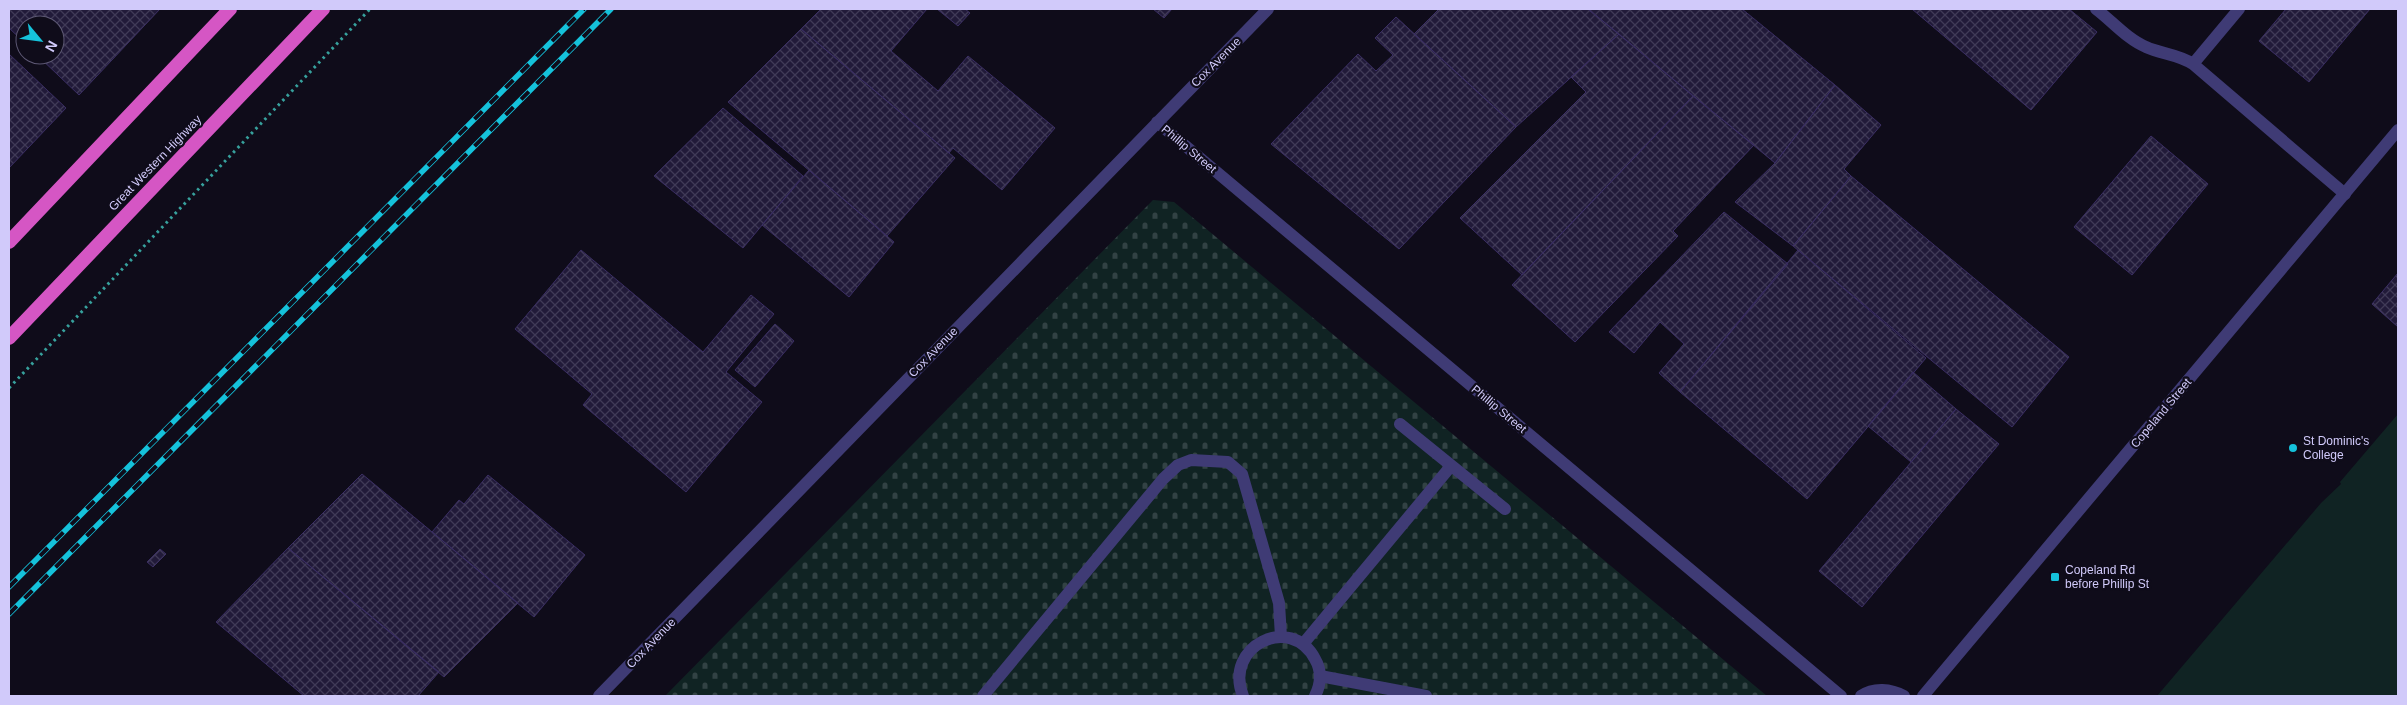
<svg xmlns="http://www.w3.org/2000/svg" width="2407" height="705" font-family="Arial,sans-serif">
	<defs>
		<pattern id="cemetery-stones" width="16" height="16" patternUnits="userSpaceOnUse" patternTransform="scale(1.25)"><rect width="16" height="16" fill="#102323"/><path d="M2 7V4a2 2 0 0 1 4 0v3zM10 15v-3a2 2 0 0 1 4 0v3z" fill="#324244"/></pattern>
		<pattern id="building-cross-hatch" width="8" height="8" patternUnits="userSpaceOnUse" patternTransform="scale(1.25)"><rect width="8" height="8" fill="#211a39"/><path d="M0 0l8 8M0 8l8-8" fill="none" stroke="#403a57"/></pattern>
	</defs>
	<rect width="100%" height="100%" fill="#0f0c1a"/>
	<path fill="#102323" d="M 2398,414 L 2398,696 L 2157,696 L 2321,503 L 2341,484 L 2340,482 Z"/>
	<path fill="url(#cemetery-stones)" d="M 1153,200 L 1174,202 L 1767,696 L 665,696 Z"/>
	<path fill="url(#building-cross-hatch)" stroke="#3a2e63" d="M 9,9 L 160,9 L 79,95 L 37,55 L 55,55 L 55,25 L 25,25 L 25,43 L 9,28 Z
		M 821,9 L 927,9 L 891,51 L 938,91 L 968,56 L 1055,128 L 1002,190 L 953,148 L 949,153 L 801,29 Z
		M 937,9 L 965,9 L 970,13 L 958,26 Z
		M 1153,9 L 1172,9 L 1164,18 Z
		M 1439,9 L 1588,9 L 1619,34 L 1516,127 L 1414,34 Z
		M 1588,9 L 1742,9 L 1835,85 L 1775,163 Z
		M 1912,9 L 2069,9 L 2097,32 L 2031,110 Z
		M 2286,9 L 2370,9 L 2309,82 L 2259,41 Z
		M 1396,17 L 1516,127 L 1399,249 L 1271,144 L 1358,54 L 1376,71 L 1393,55 L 1375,38 Z
		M 801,29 L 955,158 L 887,236 L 728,102 Z
		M 1619,34 L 1693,96 L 1522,275 L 1460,218 L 1586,92 L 1571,77 Z
		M 9,54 L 66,108 L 9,168 Z
		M 1835,85 L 1881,125 L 1844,169 L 1851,176 L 1793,246 L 1735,202 L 1775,163 Z
		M 1693,96 L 1754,145 L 1673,231 L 1678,236 L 1575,342 L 1512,285 Z
		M 723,108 L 803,176 L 743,248 L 654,176 Z
		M 2151,136 L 2208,184 L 2132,275 L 2074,227 Z
		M 809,170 L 894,242 L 849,297 L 762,225 Z
		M 1851,176 L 2069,357 L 2012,427 L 1793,246 Z
		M 1724,212 L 1788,264 L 1680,392 L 1659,373 L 1684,344 L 1660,322 L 1634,353 L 1609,332 Z
		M 581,250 L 703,352 L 751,295 L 774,314 L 726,372 L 762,402 L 686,492 L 583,405 L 592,394 L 515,329 Z
		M 1798,250 L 1926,358 L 1807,499 L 1680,392 Z
		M 2398,273 L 2398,327 L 2372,304 Z
		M 775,324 L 794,341 L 755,387 L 735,370 Z
		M 1913,372 L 1956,409 L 1911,462 L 1868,426 Z
		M 1956,409 L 1999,444 L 1862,607 L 1819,571 Z
		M 362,474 L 518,603 L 444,677 L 288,548 Z
		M 488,475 L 585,555 L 534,617 L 432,532 L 459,500 L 464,504 Z
		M 288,548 L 439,672 L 418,696 L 304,696 L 216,622 Z
		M 160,549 L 166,554 L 153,567 L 147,562 Z"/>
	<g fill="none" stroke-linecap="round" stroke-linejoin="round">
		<path stroke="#37a19d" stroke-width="3" stroke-dasharray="2.5 4" stroke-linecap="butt" d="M 9,388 L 370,9"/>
		<path stroke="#3f3b75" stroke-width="12" d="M 2096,9 C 2112,21 2127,39 2146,47 C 2161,54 2178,54 2193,64 L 2345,194
			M 2193,64 L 2239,9
			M 1400,424 L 1505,509
			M 1303,644 L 1451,466
			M 1320,676 L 1426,696
			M 983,696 L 1163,479 L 1178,465 L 1191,460 L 1228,462 L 1242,474 L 1279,603 L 1281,637
			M 1243,696 C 1223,646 1291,613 1315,659 C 1322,671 1321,684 1315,696"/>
		<path stroke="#3f3b75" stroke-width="12" d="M 1157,122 L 1841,696
			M 599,696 L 1268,9"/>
		<path stroke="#3f3b75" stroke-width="12" d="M 1861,696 C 1874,687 1891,689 1904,696
			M 1923,696 L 2398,130"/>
		<path stroke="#d556c4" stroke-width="14" d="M 9,242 L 230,9
			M 9,338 L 323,9"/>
		<g stroke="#15c2db" stroke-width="5.5">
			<path id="rail" d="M 9,587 L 584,9
				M 9,614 L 611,9"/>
		</g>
		<use href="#rail" stroke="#0f0c1a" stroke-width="4" stroke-dasharray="11" stroke-linecap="butt"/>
	</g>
	<g fill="#15c2db" stroke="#0f0c1a" stroke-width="2">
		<circle cx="2293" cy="448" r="5"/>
		<rect x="2050" y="572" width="10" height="10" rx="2.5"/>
	</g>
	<g text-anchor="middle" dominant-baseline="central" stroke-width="4.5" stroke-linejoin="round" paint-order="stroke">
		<g font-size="12" fill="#d1cafa" stroke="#0f0c1a">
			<text transform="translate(1216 62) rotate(-45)">Cox Avenue</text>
			<text transform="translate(1189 149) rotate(40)">Phillip Street</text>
			<text transform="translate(155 163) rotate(-46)">Great Western Highway</text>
			<text transform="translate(933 352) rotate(-46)">Cox Avenue</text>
			<text transform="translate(1499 409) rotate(40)">Phillip Street</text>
			<text transform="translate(2161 413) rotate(-50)">Copeland Street</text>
			<text transform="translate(651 643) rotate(-46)">Cox Avenue</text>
		</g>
		<g font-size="12" fill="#d1cafa" stroke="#0f0c1a" text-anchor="start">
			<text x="2303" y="441">St Dominic's<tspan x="2303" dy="14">College</tspan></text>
			<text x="2065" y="570">Copeland Rd<tspan x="2065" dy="14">before Phillip St</tspan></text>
		</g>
	</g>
	<rect width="2407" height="705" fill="none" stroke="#d1cafa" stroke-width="20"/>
	<g transform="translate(40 40) rotate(119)"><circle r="24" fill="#0f0c1a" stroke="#5d5874"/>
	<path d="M0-4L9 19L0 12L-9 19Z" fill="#15c2db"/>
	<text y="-8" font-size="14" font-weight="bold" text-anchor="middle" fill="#d1cafa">N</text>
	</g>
</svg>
